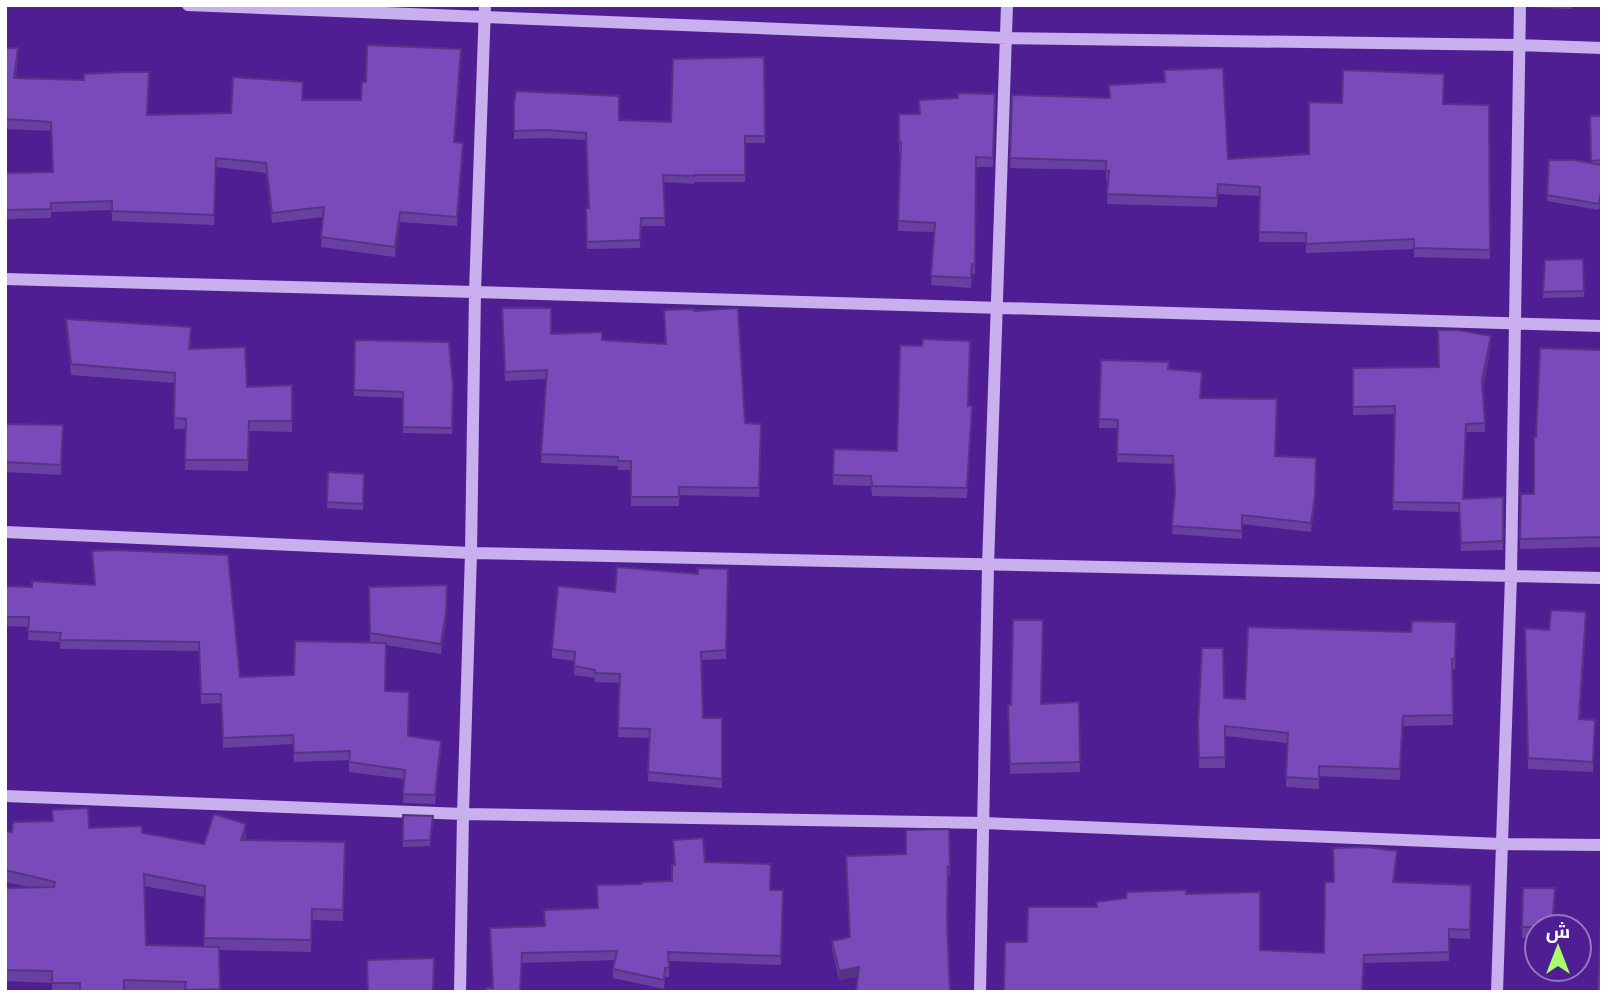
<svg xmlns="http://www.w3.org/2000/svg" width="1607" height="997" font-family="Helvetica,Cairo,sans-serif">
	<rect width="100%" height="100%" fill="#501e93"/>
	<g fill="none" stroke-linecap="round" stroke-linejoin="round">
		<path stroke="#c9afee" stroke-width="12" d="M 188,5 L 1006,38 L 1518,45 L 1602,48
			M 5,279 L 475,292 L 1602,326
			M 5,532 L 471,553 L 1602,578
			M 5,796 L 463,814 L 984,823 L 1501,844 L 1602,845
			M 460,992 L 463,814 L 471,553 L 475,292 L 485,5
			M 980,992 L 988,566 L 1007,5
			M 1497,992 L 1511,576 L 1520,5"/>
	</g>
	<path fill="#6940a1" fill-rule="evenodd" d="M 1480,5 L 1512,5 L 1511,7 Z
		M 1528,5 L 1572,5 L 1572,9 L 1529,7 Z
		M 5,48 L 18,58 L 16,78 L 147,115 L 231,113 L 302,100 L 361,100 L 366,82 L 461,58 L 455,142 L 463,153 L 457,226 L 400,222 L 395,257 L 321,247 L 323,217 L 272,223 L 266,173 L 216,167 L 214,225 L 112,221 L 112,210 L 51,212 L 51,218 L 5,219 L 5,173 L 53,172 L 51,131 L 5,129 Z
		M 764,57 L 765,143 L 745,143 L 745,182 L 694,182 L 694,184 L 663,182 L 665,226 L 641,226 L 640,248 L 587,249 L 586,208 L 588,208 L 586,140 L 546,138 L 514,139 L 514,103 L 619,120 L 671,122 Z
		M 1109,85 L 1228,159 L 1309,154 L 1443,104 L 1489,105 L 1490,259 L 1414,257 L 1414,249 L 1306,253 L 1306,242 L 1259,242 L 1260,196 L 1218,194 L 1217,207 L 1107,204 L 1108,181 L 1106,181 L 1106,170 L 1010,168 L 1012,95 L 1109,98 Z
		M 995,94 L 993,167 L 976,167 L 975,274 L 972,274 L 971,288 L 931,285 L 934,232 L 898,231 L 900,152 L 899,152 L 899,114 L 919,114 L 958,98 Z
		M 1590,116 L 1602,116 L 1602,190 L 1599,210 L 1547,201 L 1549,160 L 1591,163 Z
		M 1583,259 L 1584,297 L 1543,298 L 1545,260 Z
		M 694,311 L 745,423 L 761,424 L 759,497 L 679,495 L 679,506 L 631,506 L 631,470 L 618,470 L 618,466 L 541,463 L 547,379 L 505,381 L 502,317 L 551,334 L 602,340 L 665,344 Z
		M 66,319 L 191,338 L 190,349 L 247,387 L 292,385 L 292,432 L 249,431 L 248,471 L 185,470 L 186,429 L 174,429 L 175,383 L 71,375 L 66,329 Z
		M 355,340 L 453,386 L 452,434 L 403,433 L 403,398 L 354,396 Z
		M 1491,345 L 1483,388 L 1485,432 L 1466,432 L 1463,499 L 1503,497 L 1503,550 L 1461,551 L 1459,512 L 1393,510 L 1395,414 L 1353,415 L 1353,368 L 1439,367 Z
		M 1602,350 L 1602,554 L 1601,547 L 1520,549 L 1521,494 L 1534,494 Z
		M 1101,360 L 1168,369 L 1202,380 L 1201,398 L 1276,456 L 1315,503 L 1311,532 L 1242,524 L 1242,539 L 1172,534 L 1175,494 L 1173,464 L 1117,462 L 1118,428 L 1099,428 Z
		M 968,406 L 972,416 L 967,498 L 872,496 L 871,486 L 833,485 L 834,449 L 897,451 Z
		M 5,424 L 63,425 L 61,475 L 5,472 Z
		M 328,472 L 364,474 L 363,510 L 327,508 Z
		M 92,551 L 240,677 L 294,675 L 370,642 L 369,587 L 446,622 L 441,654 L 386,645 L 385,691 L 408,736 L 441,750 L 435,804 L 403,803 L 404,779 L 349,772 L 349,760 L 294,762 L 293,744 L 223,748 L 221,703 L 201,704 L 199,651 L 60,649 L 60,642 L 28,640 L 29,627 L 5,626 L 5,586 L 32,587 L 94,585 Z
		M 728,569 L 726,659 L 701,660 L 703,718 L 722,718 L 722,788 L 648,781 L 649,738 L 618,737 L 620,683 L 595,682 L 595,678 L 574,675 L 575,661 L 552,658 L 552,649 L 615,592 Z
		M 1456,622 L 1455,669 L 1452,669 L 1453,725 L 1403,726 L 1400,780 L 1319,776 L 1319,789 L 1286,787 L 1287,743 L 1225,736 L 1225,768 L 1199,768 L 1198,724 L 1224,698 L 1245,699 L 1411,632 Z
		M 1586,623 L 1580,719 L 1595,731 L 1593,772 L 1528,769 L 1525,628 L 1549,630 Z
		M 1079,702 L 1080,772 L 1010,774 L 1008,705 Z
		M 52,810 L 89,828 L 142,833 L 204,844 L 246,836 L 245,840 L 345,842 L 343,921 L 312,920 L 311,952 L 219,950 L 220,992 L 52,992 L 52,983 L 5,981 L 5,888 L 29,887 L 5,882 L 5,831 L 12,832 L 52,821 ZM 144,886 L 205,897 L 204,947 L 146,945 Z
		M 403,815 L 433,822 L 430,846 L 403,847 Z
		M 949,829 L 950,875 L 948,875 L 858,976 L 839,980 L 832,949 L 832,941 L 849,937 L 906,854 Z
		M 673,840 L 705,862 L 770,890 L 783,890 L 781,965 L 669,961 L 669,977 L 665,977 L 664,989 L 613,978 L 613,969 L 615,960 L 522,963 L 520,992 L 492,988 L 545,926 L 597,908 L 642,884 L 672,881 L 674,865 Z
		M 1397,860 L 1394,882 L 1471,885 L 1470,939 L 1449,938 L 1449,961 L 1364,963 L 1027,942 L 1096,907 L 1096,902 L 1186,894 L 1260,950 L 1324,953 L 1334,882 Z
		M 1523,888 L 1555,900 L 1553,927 L 1537,927 L 1537,938 L 1522,938 Z"/>
	<path fill="#553483" d="M 18,48 L 18,58 L 14,88 L 14,78 Z
		M 461,49 L 461,58 L 454,152 L 454,142 Z
		M 463,143 L 463,153 L 457,226 L 457,217 Z
		M 400,212 L 400,222 L 395,257 L 395,247 Z
		M 1491,336 L 1491,345 L 1482,389 L 1482,381 Z
		M 1316,466 L 1315,503 L 1311,532 L 1311,523 Z
		M 447,585 L 446,622 L 441,654 L 441,644 Z
		M 441,741 L 441,750 L 435,804 L 435,795 Z
		M 246,824 L 246,836 L 241,852 L 241,840 Z
		M 1397,851 L 1397,860 L 1393,891 L 1393,882 Z
		M 859,967 L 859,975 L 839,980 L 839,971 Z"/>
	<path fill="#7a4abb" stroke="#553483" stroke-width="2" d="M 367,45 L 461,49 L 454,142 L 463,143 L 457,217 L 400,212 L 395,247 L 321,237 L 324,207 L 272,213 L 266,163 L 216,158 L 214,215 L 112,211 L 112,201 L 51,203 L 51,209 L 5,210 L 5,173 L 53,172 L 51,122 L 5,119 L 5,48 L 18,48 L 14,78 L 84,80 L 84,74 L 123,72 L 149,72 L 147,115 L 231,113 L 233,77 L 303,82 L 302,100 L 361,100 L 362,82 L 366,82 Z
		M 764,57 L 765,136 L 745,136 L 745,175 L 694,175 L 694,176 L 663,175 L 665,218 L 641,218 L 640,240 L 587,242 L 586,208 L 589,208 L 586,133 L 546,130 L 514,131 L 514,103 L 516,91 L 619,96 L 619,120 L 671,122 L 673,59 Z
		M 1223,68 L 1228,159 L 1309,154 L 1309,102 L 1342,103 L 1343,70 L 1444,74 L 1443,104 L 1489,105 L 1490,250 L 1414,248 L 1414,239 L 1306,244 L 1306,233 L 1259,232 L 1260,187 L 1218,184 L 1217,198 L 1107,194 L 1109,171 L 1106,171 L 1106,161 L 1010,158 L 1012,95 L 1110,98 L 1109,85 L 1165,82 L 1164,70 Z
		M 958,93 L 995,94 L 993,158 L 976,157 L 975,265 L 972,264 L 971,278 L 931,276 L 935,223 L 898,221 L 901,142 L 899,142 L 899,114 L 920,114 L 919,100 L 958,98 Z
		M 1590,116 L 1602,116 L 1602,160 L 1591,161 Z
		M 1549,160 L 1573,160 L 1602,165 L 1602,185 L 1599,204 L 1547,195 Z
		M 1583,259 L 1584,291 L 1543,292 L 1545,260 Z
		M 502,308 L 551,308 L 551,334 L 602,332 L 602,340 L 666,344 L 664,310 L 694,309 L 694,311 L 738,308 L 745,423 L 761,424 L 759,488 L 679,487 L 679,497 L 631,497 L 631,461 L 618,461 L 618,457 L 541,454 L 547,370 L 505,372 Z
		M 66,319 L 191,327 L 189,349 L 245,347 L 247,387 L 292,385 L 292,421 L 249,421 L 248,460 L 185,460 L 186,419 L 174,418 L 175,373 L 71,364 Z
		M 1438,330 L 1458,330 L 1491,336 L 1482,381 L 1485,423 L 1466,424 L 1463,499 L 1503,497 L 1503,541 L 1461,543 L 1459,503 L 1393,502 L 1395,406 L 1353,407 L 1353,368 L 1439,367 Z
		M 923,339 L 970,341 L 968,406 L 972,406 L 967,488 L 872,486 L 871,476 L 833,475 L 834,449 L 897,451 L 900,345 L 922,346 Z
		M 355,340 L 449,342 L 453,386 L 452,428 L 403,427 L 403,392 L 354,390 Z
		M 1540,348 L 1602,350 L 1602,544 L 1601,537 L 1520,539 L 1521,494 L 1534,494 L 1534,437 L 1536,437 Z
		M 1101,360 L 1169,362 L 1168,369 L 1202,372 L 1200,398 L 1277,399 L 1275,456 L 1316,458 L 1315,495 L 1311,523 L 1242,515 L 1242,531 L 1172,526 L 1175,491 L 1173,456 L 1117,454 L 1118,420 L 1099,419 Z
		M 5,424 L 63,425 L 61,465 L 5,462 Z
		M 328,472 L 364,474 L 363,504 L 327,502 Z
		M 115,550 L 228,555 L 240,677 L 294,675 L 295,641 L 386,643 L 385,691 L 409,692 L 408,736 L 441,741 L 435,795 L 403,794 L 405,770 L 349,762 L 350,751 L 294,753 L 293,735 L 223,738 L 221,694 L 201,694 L 199,642 L 60,640 L 61,633 L 28,631 L 29,617 L 5,617 L 5,586 L 32,587 L 32,581 L 95,585 L 92,551 Z
		M 617,567 L 698,574 L 698,568 L 728,569 L 726,650 L 701,652 L 703,718 L 722,718 L 722,779 L 648,772 L 650,729 L 618,728 L 620,674 L 595,673 L 595,670 L 574,666 L 575,652 L 552,649 L 558,586 L 615,592 Z
		M 447,585 L 446,612 L 441,644 L 370,633 L 369,587 Z
		M 1551,610 L 1586,612 L 1579,719 L 1595,720 L 1593,762 L 1528,758 L 1525,628 L 1549,630 Z
		M 1013,620 L 1043,620 L 1041,704 L 1079,702 L 1080,762 L 1010,764 L 1008,705 L 1011,705 Z
		M 1412,621 L 1456,622 L 1455,659 L 1452,659 L 1453,715 L 1403,716 L 1400,769 L 1319,766 L 1319,779 L 1286,777 L 1288,733 L 1225,726 L 1225,757 L 1199,758 L 1198,724 L 1202,648 L 1223,648 L 1224,698 L 1245,699 L 1248,627 L 1411,632 Z
		M 88,808 L 89,828 L 142,826 L 142,833 L 204,844 L 214,814 L 246,824 L 241,840 L 345,842 L 343,910 L 312,909 L 311,940 L 204,938 L 205,886 L 144,874 L 146,945 L 219,947 L 220,989 L 185,990 L 186,982 L 124,980 L 124,992 L 80,992 L 80,983 L 52,983 L 52,971 L 5,970 L 5,888 L 54,887 L 55,882 L 5,870 L 5,831 L 12,832 L 13,822 L 53,821 L 52,810 Z
		M 403,815 L 433,816 L 430,840 L 403,841 Z
		M 949,829 L 950,866 L 948,866 L 947,921 L 950,992 L 856,992 L 859,967 L 839,971 L 832,941 L 850,937 L 846,856 L 906,854 L 906,830 Z
		M 703,838 L 705,862 L 771,864 L 770,890 L 783,890 L 781,956 L 668,952 L 669,968 L 665,968 L 664,980 L 613,969 L 617,951 L 522,953 L 520,992 L 486,992 L 486,988 L 493,988 L 490,928 L 545,926 L 544,910 L 598,908 L 597,885 L 642,884 L 642,882 L 672,881 L 672,865 L 675,865 L 673,840 Z
		M 1367,847 L 1397,851 L 1393,882 L 1471,885 L 1470,930 L 1449,929 L 1449,952 L 1364,955 L 1362,992 L 1004,992 L 1005,942 L 1027,942 L 1028,907 L 1097,907 L 1096,902 L 1126,898 L 1127,892 L 1186,890 L 1186,894 L 1260,892 L 1260,950 L 1324,953 L 1325,882 L 1334,882 L 1333,848 Z
		M 1523,888 L 1555,888 L 1552,927 L 1522,927 Z
		M 1602,893 L 1602,992 L 1598,992 Z
		M 434,958 L 433,992 L 368,992 L 367,960 Z"/>
	<rect width="1607" height="997" fill="none" stroke="#ffffff" stroke-width="14"/>
	<g transform="translate(1558 948)"><circle r="33" fill="#501e93" stroke="#9678be" stroke-width="2"/>
	<path d="M0-5L12 26L0 18L-12 26Z" fill="#abfd6f"/>
	<text y="-10" font-size="19" font-weight="bold" text-anchor="middle" fill="#ffffff">ش</text>
	</g>
</svg>
